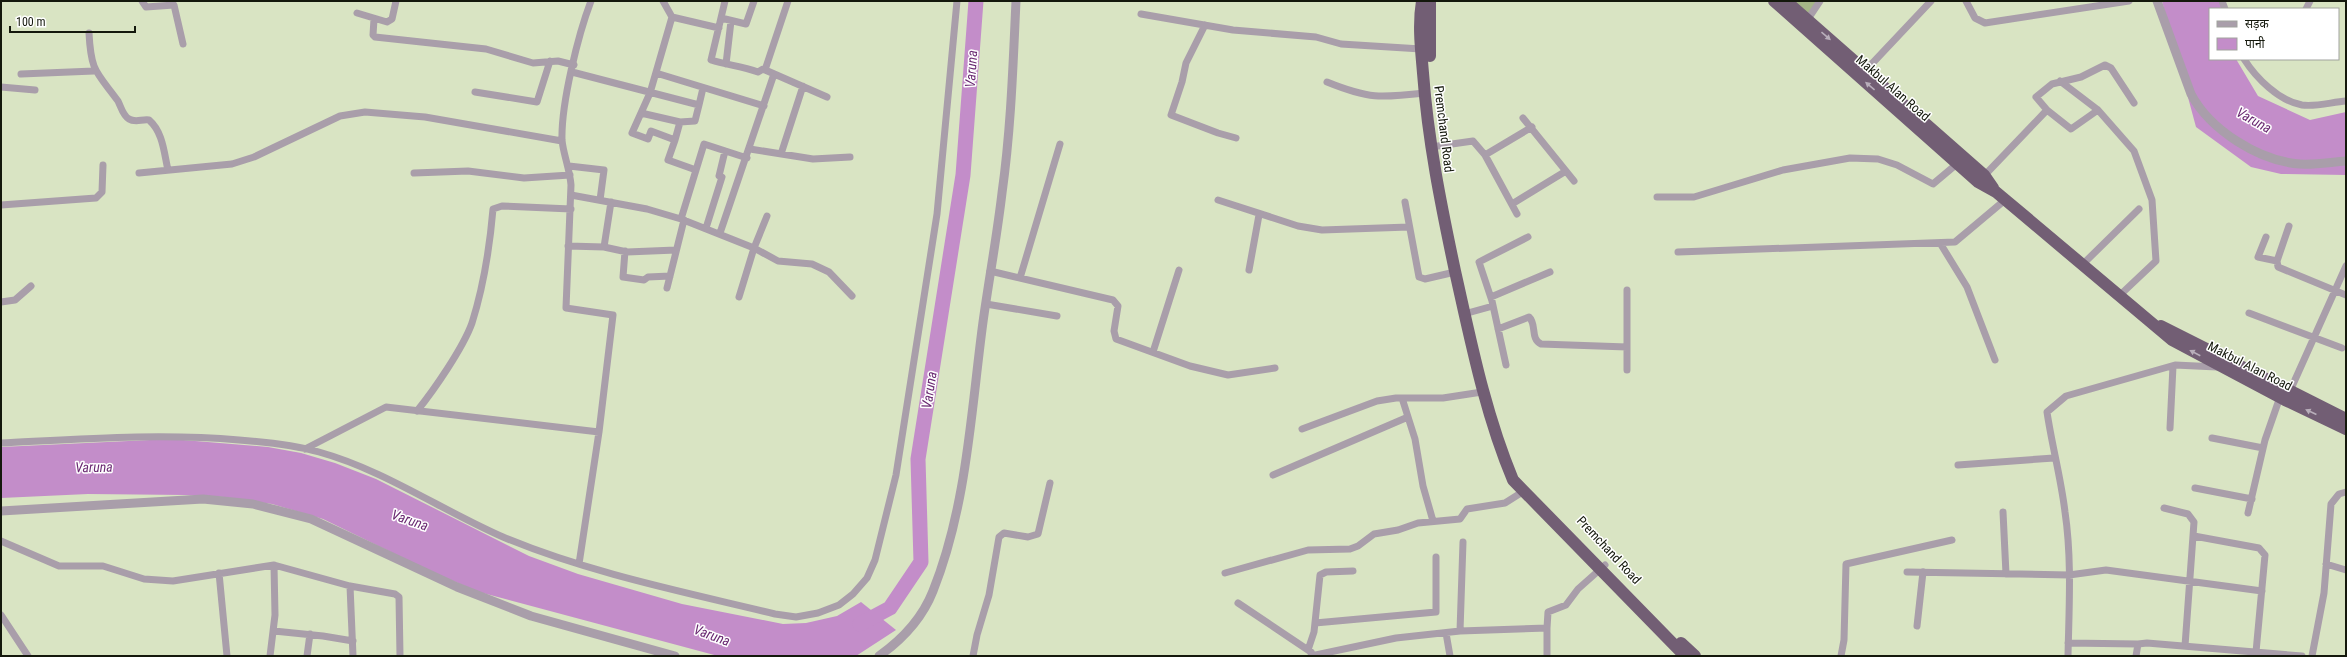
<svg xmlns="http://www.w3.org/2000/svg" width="2347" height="657" font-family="'Roboto Condensed','Noto Sans Devanagari',sans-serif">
	<rect width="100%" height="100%" fill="#d9e4c3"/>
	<path fill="#a6b687" d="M 1783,1 L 1820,1 L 1805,24 Z"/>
	<path fill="#c38dc9" d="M 2162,1 L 2223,1 L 2225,9 L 2210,9 L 2210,59 L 2236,59 L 2258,96 L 2310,120 L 2346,112 L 2346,175 L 2281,174 L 2251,167 L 2196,127 Z
		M 171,439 L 268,447 L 301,453 L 335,463 L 376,479 L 529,556 L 578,574 L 682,604 L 783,624 L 806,623 L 837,616 L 861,602 L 896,630 L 856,656 L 718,656 L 479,592 L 430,571 L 323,519 L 272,504 L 224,497 L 185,495 L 88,494 L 1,498 L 1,447 Z"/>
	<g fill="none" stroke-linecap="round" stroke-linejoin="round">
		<path stroke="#c38dc9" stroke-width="15" d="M 860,624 L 890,608 L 921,562 L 918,459 L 963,175 L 976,1"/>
		<path stroke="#a99eaa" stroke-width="7" d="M 142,1 L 146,7 L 174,5 L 183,44
			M 663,1 L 672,17 L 650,93 L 632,133 L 648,139 L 651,131 L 675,140 L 668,160 L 696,170
			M 725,1 L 711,60 C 727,65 742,66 758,72 L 763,69 L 827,97
			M 1966,1 L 1975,18 L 1985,23 L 2129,1
			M 2222,1 L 2225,9
			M 2306,9 L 2310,1
			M 357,13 L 387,22 L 392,19 L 396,1
			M 1141,14 L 1233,30 L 1316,37 L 1341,44 L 1421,49
			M 672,17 L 719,28
			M 721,18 L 746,24 L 754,1
			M 374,19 L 373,35 L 375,37 L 486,49 L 533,63 L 558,61 L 574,65
			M 1806,22 L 1820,1
			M 1205,25 L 1186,63 L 1182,82 L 1171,115 L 1218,133 L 1236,138
			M 89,33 C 91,72 96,71 118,101 C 121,107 123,116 129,119 C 135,123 142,119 149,120 C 163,132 164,153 168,170
			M 2244,59 C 2256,78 2279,101 2302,105 C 2316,107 2332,102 2346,101
			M 726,64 L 731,21
			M 765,70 L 788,1
			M 1866,70 L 1931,1
			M 572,72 L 699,105 L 703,88
			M 656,73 L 764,106
			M 21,74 L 94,71
			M 2060,81 L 2098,110
			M 1327,82 C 1369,99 1380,98 1425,93
			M 1,87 L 35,90
			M 475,92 L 537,102 L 550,61
			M 641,113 L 680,122 L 675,140
			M 1523,118 L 1574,181
			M 680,122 L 695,121 L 699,105
			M 1438,146 L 1473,141 L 1485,155 L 1532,127
			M 750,149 L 813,159 L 850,157
			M 781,154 L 803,86
			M 1485,155 L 1517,214
			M 569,166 L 604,170 L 600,200
			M 139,173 L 232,164 L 254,157 L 340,116 L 365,112 L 425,117 L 562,141
			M 414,173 L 468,171 L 524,178 L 570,175
			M 1982,178 L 2047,110
			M 571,195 L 647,209 L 681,219 L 754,248 L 778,261 L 812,264 L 829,272 L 852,296
			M 1657,197 L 1694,197 L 1783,170 L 1850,158 L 1878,159 L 1897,165 L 1933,184 L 1958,163
			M 1218,200 L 1298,226 L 1322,230 L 1409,227
			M 1405,202 L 1419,277 L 1425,279 L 1455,272
			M 1512,204 L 1566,171
			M 1,205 L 96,198 L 102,192 L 103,165
			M 681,219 L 704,144 L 747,158
			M 2289,226 L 2277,261 L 2278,267 L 2346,295
			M 706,228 L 722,177 L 719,176 L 725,151
			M 720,233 L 774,74
			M 2266,237 L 2258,257 L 2277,261
			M 1940,243 L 1967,287 L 1995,360
			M 568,246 L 604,247 L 611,202
			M 604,247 L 627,252 L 676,250
			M 625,251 L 623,277 L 644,280 L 648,277 L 670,276
			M 1678,252 L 1955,242 L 2005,200
			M 2082,265 L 2139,209
			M 1249,270 L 1259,215
			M 990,271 L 1113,300 L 1118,306 L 1114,331 L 1116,339 L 1190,366 L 1228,375 L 1275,368
			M 1020,278 L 1060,144
			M 667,288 L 684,220
			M 2119,296 L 2156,261 L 2152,200 L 2134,151 L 2098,110 L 2071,129 L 2047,110 L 2036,97 L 2052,84 L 2081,77 L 2105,65 L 2111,68 L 2134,103
			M 739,297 L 754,248 L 767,216
			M 1491,297 L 1550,272
			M 1,302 L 15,300 L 31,286
			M 986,304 L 1057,316
			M 2249,313 L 2342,348
			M 1464,314 L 1493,306
			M 1498,329 L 1529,317 C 1537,324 1530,339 1541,344 L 1627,347
			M 1153,352 L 1179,270
			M 1506,365 L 1492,301 L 1479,262 L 1528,237
			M 1627,370 L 1627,290
			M 2290,391 L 2346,266
			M 1402,398 L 1415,439 L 1423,486 L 1433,521
			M 417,411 C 434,390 463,348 472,323 C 483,288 490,244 493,209 L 502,206 L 571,209
			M 2170,428 L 2173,366
			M 1302,429 L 1377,401 L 1396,398 L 1443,398 L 1482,392
			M 2212,438 L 2263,448
			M 1,443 C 81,439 160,433 239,440 C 266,442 294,445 319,452 C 384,470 441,510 503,537 C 589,573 684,592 775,614 L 796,617 L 818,613 L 839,605 L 853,594 L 867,578 L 875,560 L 896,475 L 937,214 L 957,1
			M 305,449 L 386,407 L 599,432
			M 1958,465 L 2054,458
			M 1273,475 L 1408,417
			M 2195,488 L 2252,499
			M 2164,508 L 2188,514 L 2194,522 L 2185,646
			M 2003,512 L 2006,574
			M 2248,513 L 2265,440 L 2280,397
			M 2194,536 L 2259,548 L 2265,555 L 2256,652
			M 1,541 L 59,566 L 103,566 L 144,579 L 173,581 L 274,565 L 350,586 L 395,594 L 399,597 L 400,656
			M 579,564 L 599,432 L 613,315 L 566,308 L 571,185 C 570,170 563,153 562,140 C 561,104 578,35 591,1
			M 2326,564 L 2346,570
			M 1907,572 L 2069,575 L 2106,570 L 2262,591
			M 219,573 L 227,656
			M 1225,573 L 1308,550 L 1350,549 L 1358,546 L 1374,534 L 1398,530 L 1418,523 L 1460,519 L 1467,509 L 1505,503 L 1524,491
			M 350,586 L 353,656
			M 1238,603 L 1311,652
			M 1,615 L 28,656
			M 1315,623 L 1436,612 L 1436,557
			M 1917,626 L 1923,572
			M 274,631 L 323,636 L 353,641
			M 1460,631 L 1463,542
			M 1446,633 L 1450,656
			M 2068,643 L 2138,644
			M 1308,650 L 1314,632 L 1320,575 L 1326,572 L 1353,571
			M 270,656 L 275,615 L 274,565
			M 307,656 L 310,634
			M 973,656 L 977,635 L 989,595 L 999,537 L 1004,533 L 1028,537 L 1038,534 L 1050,483
			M 1311,656 L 1396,638 L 1460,631 L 1547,628 L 1548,612 L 1566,605 L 1578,589 L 1605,565
			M 1547,656 L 1547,628
			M 1841,656 L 1844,640 L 1846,564 L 1952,540
			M 2068,656 C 2069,608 2072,559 2065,512 C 2061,478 2052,446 2047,412 L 2066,396 L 2175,365 L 2217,367
			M 2136,656 L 2138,644 L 2147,643 L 2302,656
			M 2312,656 L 2324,593 L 2331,504 L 2339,494 L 2346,492"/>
		<path stroke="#a99eaa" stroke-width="9" d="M 2157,1 L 2191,94 C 2210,130 2259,161 2300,164 C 2315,165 2331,162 2346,161
			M 1,511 L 203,499 L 253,504 L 311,519 L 457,587 L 531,616 L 675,656
			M 879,656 C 903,639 922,619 933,591 C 967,506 971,411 983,322 C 989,279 997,236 1002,193 C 1011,129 1013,65 1016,1"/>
		<path stroke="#725e74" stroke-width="12" d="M 1422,1 C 1418,25 1421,49 1423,73 C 1428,141 1441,205 1455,271 C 1471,342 1485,413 1513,480 L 1685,656
			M 1774,1 L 1978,182 L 1996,192 L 2172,340 L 2285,400 L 2346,429
			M 1786,1 L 1984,175 L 1993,188
			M 1430,56 L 1430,1
			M 2161,326 L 2346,419
			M 1681,643 L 1695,656"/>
	</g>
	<defs><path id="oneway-solid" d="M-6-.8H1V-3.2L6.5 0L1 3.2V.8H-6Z"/></defs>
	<g fill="#b8aeba">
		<use href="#oneway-solid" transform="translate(1826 36) rotate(41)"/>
		<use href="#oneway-solid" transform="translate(1870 86) rotate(-140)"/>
		<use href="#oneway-solid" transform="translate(2195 353) rotate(-152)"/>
		<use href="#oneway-solid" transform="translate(2311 412) rotate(-155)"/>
	</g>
	<g text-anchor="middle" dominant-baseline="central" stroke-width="3" stroke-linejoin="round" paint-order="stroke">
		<g font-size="13" fill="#14180c" stroke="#fff">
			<text transform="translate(1893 88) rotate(41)">Makbul Alan Road</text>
			<text transform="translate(1444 129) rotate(83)">Premchand Road</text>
			<text transform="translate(2250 366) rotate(27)">Makbul Alan Road</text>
			<text transform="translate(1609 550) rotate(47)">Premchand Road</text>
		</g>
		<g font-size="14" font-style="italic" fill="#6a2a72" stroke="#fff">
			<text transform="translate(971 69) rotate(-86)">Varuna</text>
			<text transform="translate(2254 120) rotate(29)">Varuna</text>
			<text transform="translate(929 390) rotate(-81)">Varuna</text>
			<text transform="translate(94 467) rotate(-1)">Varuna</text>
			<text transform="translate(410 520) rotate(19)">Varuna</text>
			<text transform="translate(712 635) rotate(20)">Varuna</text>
		</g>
	</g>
	<rect width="2347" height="657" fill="none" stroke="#14180c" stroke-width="4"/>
	<rect x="2209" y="8" width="130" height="52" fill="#ffffff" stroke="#a1a39e"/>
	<rect x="2217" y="21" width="20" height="6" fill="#a99eaa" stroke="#a1a39e"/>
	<text x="2245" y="28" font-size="12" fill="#14180c">सड़क</text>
	<rect x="2217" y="38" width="20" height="12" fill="#c38dc9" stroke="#a1a39e"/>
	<text x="2245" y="48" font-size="12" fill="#14180c">पानी</text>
	<path d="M10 26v6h125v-6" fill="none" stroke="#14180c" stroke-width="2"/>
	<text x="16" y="26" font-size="12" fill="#14180c" stroke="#ffffff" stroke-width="3" paint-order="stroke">100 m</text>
</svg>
